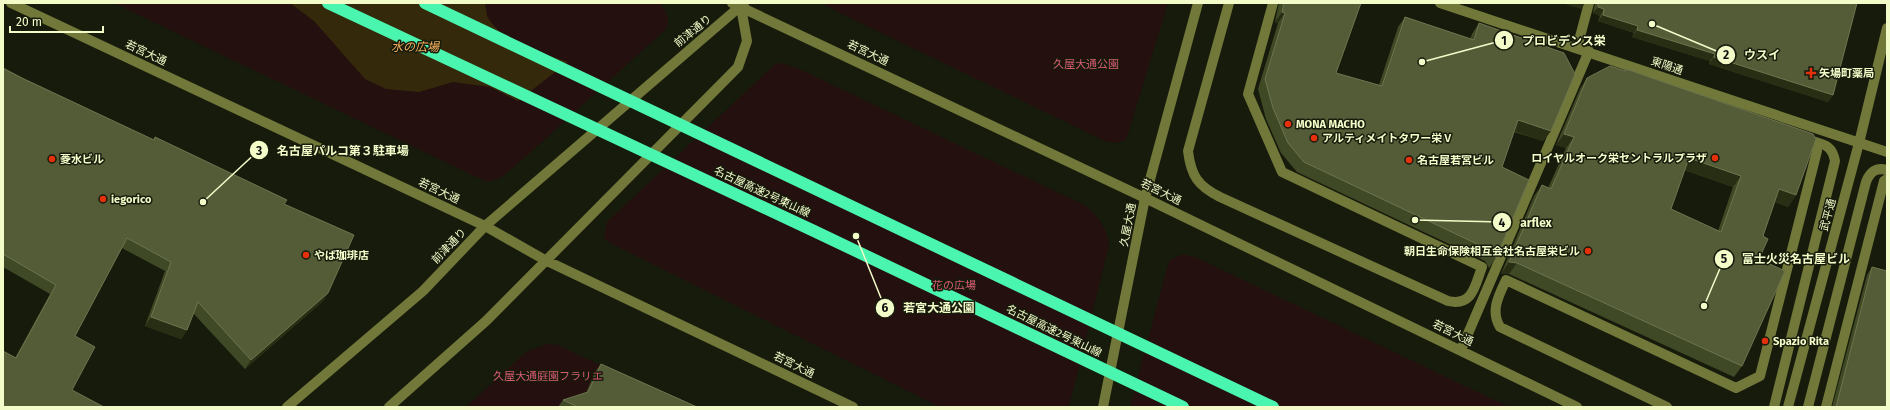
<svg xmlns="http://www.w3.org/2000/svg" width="1890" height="410" font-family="'Fira Sans','Noto Sans JP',sans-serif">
	<rect width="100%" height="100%" fill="#171b0c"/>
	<path fill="#24100f" d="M 114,3 L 660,3 C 666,12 670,17 667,28 L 521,161 L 500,178 L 487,182 Z
		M 825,3 L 1168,3 L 1126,140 L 1116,143 L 1105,141 L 842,14 L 826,6 Z
		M 778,63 L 795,67 L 1086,206 C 1099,218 1107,227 1109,245 L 1069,407 L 940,407 L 608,242 L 604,237 L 607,222 L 774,65 Z
		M 1183,254 L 1197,258 L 1509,407 L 1130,407 L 1167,268 L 1170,260 Z
		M 547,344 L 558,345 L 688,407 L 466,407 L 526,352 Z"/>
	<path fill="#35290b" d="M 290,3 L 485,3 C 486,8 486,14 488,18 C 506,45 539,52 568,62 L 518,101 L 490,87 L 453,82 L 419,92 L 386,89 L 365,79 L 314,21 Z"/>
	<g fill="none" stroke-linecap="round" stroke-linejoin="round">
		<path stroke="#717839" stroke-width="10" d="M 11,3 L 485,226 L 545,260 L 853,407
			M 732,3 L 1145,198 L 1577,407
			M 1229,3 L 1188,151 C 1191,176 1198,186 1220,197 L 1448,301 C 1473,307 1475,285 1482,267 L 1282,172 L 1248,94 L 1273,3
			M 1440,3 L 1887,152
			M 1577,48 L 1589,3
			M 1461,350 L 1589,51
			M 287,407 L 423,291 L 485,226 L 744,3
			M 389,407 L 486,321 L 738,67 L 747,41 L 741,7
			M 1103,407 L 1145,198 L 1198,3
			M 1667,407 L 1500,327 C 1490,311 1499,295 1506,280 L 1736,388 L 1760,376 L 1817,151 L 1809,140 C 1823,145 1832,144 1835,161 L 1774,407
			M 1788,407 L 1859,143 L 1887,28
			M 1808,407 L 1866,182 C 1870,172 1876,167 1887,170
			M 1826,407 L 1884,181 L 1887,179"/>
		<path stroke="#4af5af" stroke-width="12" d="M 328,3 L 814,231 L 1183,407
			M 425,3 L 1273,407"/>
	</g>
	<path fill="#404925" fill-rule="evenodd" d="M 1279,3 L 1361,3 L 1336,73 L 1379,85 L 1398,27 L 1405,17 L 1470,39 L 1472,34 L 1479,23 L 1551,131 L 1543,141 L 1514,132 L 1502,167 L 1496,258 L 1489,268 L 1485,261 L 1297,172 L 1281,153 L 1266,119 L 1258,89 L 1278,23 L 1275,22 Z
		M 1595,3 L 1857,3 L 1833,95 L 1828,102 L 1709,64 L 1710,61 L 1632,37 L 1634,33 L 1598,21 L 1600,16 L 1593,13 Z
		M 3,68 L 22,78 L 153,140 L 155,137 L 284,204 L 328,293 L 322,302 L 245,369 L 193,313 L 187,330 L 181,339 L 145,326 L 165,271 L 122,248 L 75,336 L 72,390 L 15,358 L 50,294 L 3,267 Z
		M 1626,69 L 1796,195 L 1788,207 L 1775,202 L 1763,236 L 1742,366 L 1734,377 L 1509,274 L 1501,274 L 1534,196 L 1542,185 L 1548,188 L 1566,148 L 1556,145 L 1580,89 L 1587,78 L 1625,71 ZM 1684,170 L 1733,187 L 1718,231 L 1671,209 Z
		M 1872,267 L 1887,407 L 1832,407 L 1867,275 Z
		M 601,364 L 697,407 L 558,407 L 563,400 L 586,393 L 595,372 Z"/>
	<path fill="#272e14" d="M 1561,3 L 1585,3 L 1581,9 Z
		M 1598,7 L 1604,9 L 1600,16 L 1593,13 Z
		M 1282,12 L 1285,13 L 1278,23 L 1275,22 Z
		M 1603,15 L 1638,26 L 1634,33 L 1598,21 Z
		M 1637,30 L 1715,54 L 1710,61 L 1632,37 Z
		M 1714,57 L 1833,95 L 1828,102 L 1709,64 Z
		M 1518,120 L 1551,131 L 1543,141 L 1511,130 Z
		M 1564,134 L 1574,137 L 1566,148 L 1556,145 Z
		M 1689,158 L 1741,176 L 1733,187 L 1681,169 Z
		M 1779,189 L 1796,195 L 1788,207 L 1771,201 Z
		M 1509,262 L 1517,263 L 1509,274 L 1501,274 Z
		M 328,293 L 322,302 L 245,369 L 251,360 Z
		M 151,317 L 187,330 L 181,339 L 145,326 Z"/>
	<path fill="#535c37" stroke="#6c754e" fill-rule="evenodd" d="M 1284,3 L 1361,3 L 1336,73 L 1382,86 L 1405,17 L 1474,40 L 1479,23 L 1564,53 L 1575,74 L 1551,131 L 1518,120 L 1502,167 L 1529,180 L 1496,258 L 1492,251 L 1304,162 L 1288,143 L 1273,108 L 1265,79 L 1285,13 L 1282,12 Z
		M 1598,3 L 1857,3 L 1833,95 L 1714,57 L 1715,54 L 1637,30 L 1638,26 L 1603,15 L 1604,9 L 1598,7 Z
		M 1610,66 L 1626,71 L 1626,69 L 1813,134 L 1816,139 L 1796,195 L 1779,189 L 1763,236 L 1768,239 L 1759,259 L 1785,271 L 1742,366 L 1517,263 L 1509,262 L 1542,185 L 1551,189 L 1574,137 L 1564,134 L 1587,78 ZM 1689,158 L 1741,176 L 1721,232 L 1671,209 Z
		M 3,68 L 22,78 L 154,140 L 155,137 L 287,200 L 284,204 L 354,235 L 328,293 L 251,360 L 198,302 L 187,330 L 151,317 L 171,262 L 127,238 L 75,336 L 95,347 L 72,390 L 104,407 L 3,407 L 3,351 L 16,358 L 56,285 L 3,254 Z
		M 1872,267 L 1887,271 L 1887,407 L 1836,407 Z
		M 601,364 L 697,407 L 578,407 L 563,400 L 588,392 Z"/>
	<g fill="#e5300c" stroke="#171b0c" stroke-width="1.5">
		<path d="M1809 67h4v4h4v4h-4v4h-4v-4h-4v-4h4z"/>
		<circle cx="1288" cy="124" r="4"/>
		<circle cx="1314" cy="138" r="4"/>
		<circle cx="1715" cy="158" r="4"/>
		<circle cx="52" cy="159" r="4"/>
		<circle cx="1409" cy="160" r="4"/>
		<circle cx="103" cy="199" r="4"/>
		<circle cx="1588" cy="251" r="4"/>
		<circle cx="306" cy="255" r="4"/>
		<circle cx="1765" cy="341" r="4"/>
	</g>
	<g text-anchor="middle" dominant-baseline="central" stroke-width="3" stroke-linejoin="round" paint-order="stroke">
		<g font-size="11" fill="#f3fcc9" stroke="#171b0c">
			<text transform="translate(693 31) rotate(-39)">前津通り</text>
			<text transform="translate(146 53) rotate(25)">若宮大通</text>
			<text transform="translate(868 53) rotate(25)">若宮大通</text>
			<text transform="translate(1667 66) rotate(19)">東陽通</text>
			<text transform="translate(439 191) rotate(25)">若宮大通</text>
			<text transform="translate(762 192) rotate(25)">名古屋高速2号東山線</text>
			<text transform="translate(1161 192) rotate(26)">若宮大通</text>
			<text transform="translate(1828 215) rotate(-75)">武平通</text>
			<text transform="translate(1128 225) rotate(-79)">久屋大通</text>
			<text transform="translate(449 246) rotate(-46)">前津通り</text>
			<text transform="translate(1054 331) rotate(26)">名古屋高速2号東山線</text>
			<text transform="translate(1453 333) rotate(26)">若宮大通</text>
			<text transform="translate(794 365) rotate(26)">若宮大通</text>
		</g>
		<g font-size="11" fill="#d75a71" stroke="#171b0c">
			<text x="1086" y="64">久屋大通公園</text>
			<text x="954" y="285">花の広場</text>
			<text x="548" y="376">久屋大通庭園フラリエ</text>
		</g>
		<g font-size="11" font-weight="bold" fill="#f3fcc9" stroke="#171b0c" text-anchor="start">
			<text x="1819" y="73">矢場町薬局</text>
			<text x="1296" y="124">MONA MACHO</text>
			<text x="1322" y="138">アルティメイトタワー栄Ⅴ</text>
			<text x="1707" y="158" text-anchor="end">ロイヤルオーク栄セントラルプラザ</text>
			<text x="60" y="159">菱水ビル</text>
			<text x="1417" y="160">名古屋若宮ビル</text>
			<text x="111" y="199">iegorico</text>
			<text x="1580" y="251" text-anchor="end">朝日生命保険相互会社名古屋栄ビル</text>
			<text x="314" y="255">やば珈琲店</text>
			<text x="1773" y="341">Spazio Rita</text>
		</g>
		<g font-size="12" font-style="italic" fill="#f6ae5c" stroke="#171b0c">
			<text x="415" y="47">水の広場</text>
		</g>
	</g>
	<path fill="none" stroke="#f3fcc9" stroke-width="1.5" d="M1422 62L1504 40M1652 24L1726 55M203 202L259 150M1415 220L1502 222M1704 306L1724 259M856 236L885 308"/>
	<g fill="#f3fcc9" stroke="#171b0c" stroke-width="1.5">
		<circle cx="1422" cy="62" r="4"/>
		<circle cx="1652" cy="24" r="4"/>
		<circle cx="203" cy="202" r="4"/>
		<circle cx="1415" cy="220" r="4"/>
		<circle cx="1704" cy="306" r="4"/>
		<circle cx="856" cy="236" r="4"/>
		<circle cx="1504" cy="40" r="10"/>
		<circle cx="1726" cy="55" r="10"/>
		<circle cx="259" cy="150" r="10"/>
		<circle cx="1502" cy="222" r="10"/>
		<circle cx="1724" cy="259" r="10"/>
		<circle cx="885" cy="308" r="10"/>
	</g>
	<g font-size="12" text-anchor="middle" font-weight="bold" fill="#111">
		<text x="1504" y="45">1</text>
		<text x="1726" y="59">2</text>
		<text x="259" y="155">3</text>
		<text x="1502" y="227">4</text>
		<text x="1724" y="263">5</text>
		<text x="885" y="312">6</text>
	</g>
	<g font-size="12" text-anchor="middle" font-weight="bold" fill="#f3fcc9" stroke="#171b0c" stroke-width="3" stroke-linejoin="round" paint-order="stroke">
		<text x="1564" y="45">プロビデンス栄</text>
		<text x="1762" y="59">ウスイ</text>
		<text x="343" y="155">名古屋パルコ第３駐車場</text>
		<text x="1536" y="227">arflex</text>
		<text x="1796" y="263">富士火災名古屋ビル</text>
		<text x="939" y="312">若宮大通公園</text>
	</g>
	<rect width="1890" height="410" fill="none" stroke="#f3fcc9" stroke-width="8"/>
	<path d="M10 26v6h93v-6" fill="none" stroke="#f3fcc9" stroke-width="2"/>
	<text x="16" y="26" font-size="12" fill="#f3fcc9" stroke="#171b0c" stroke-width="3" paint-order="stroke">20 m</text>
</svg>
